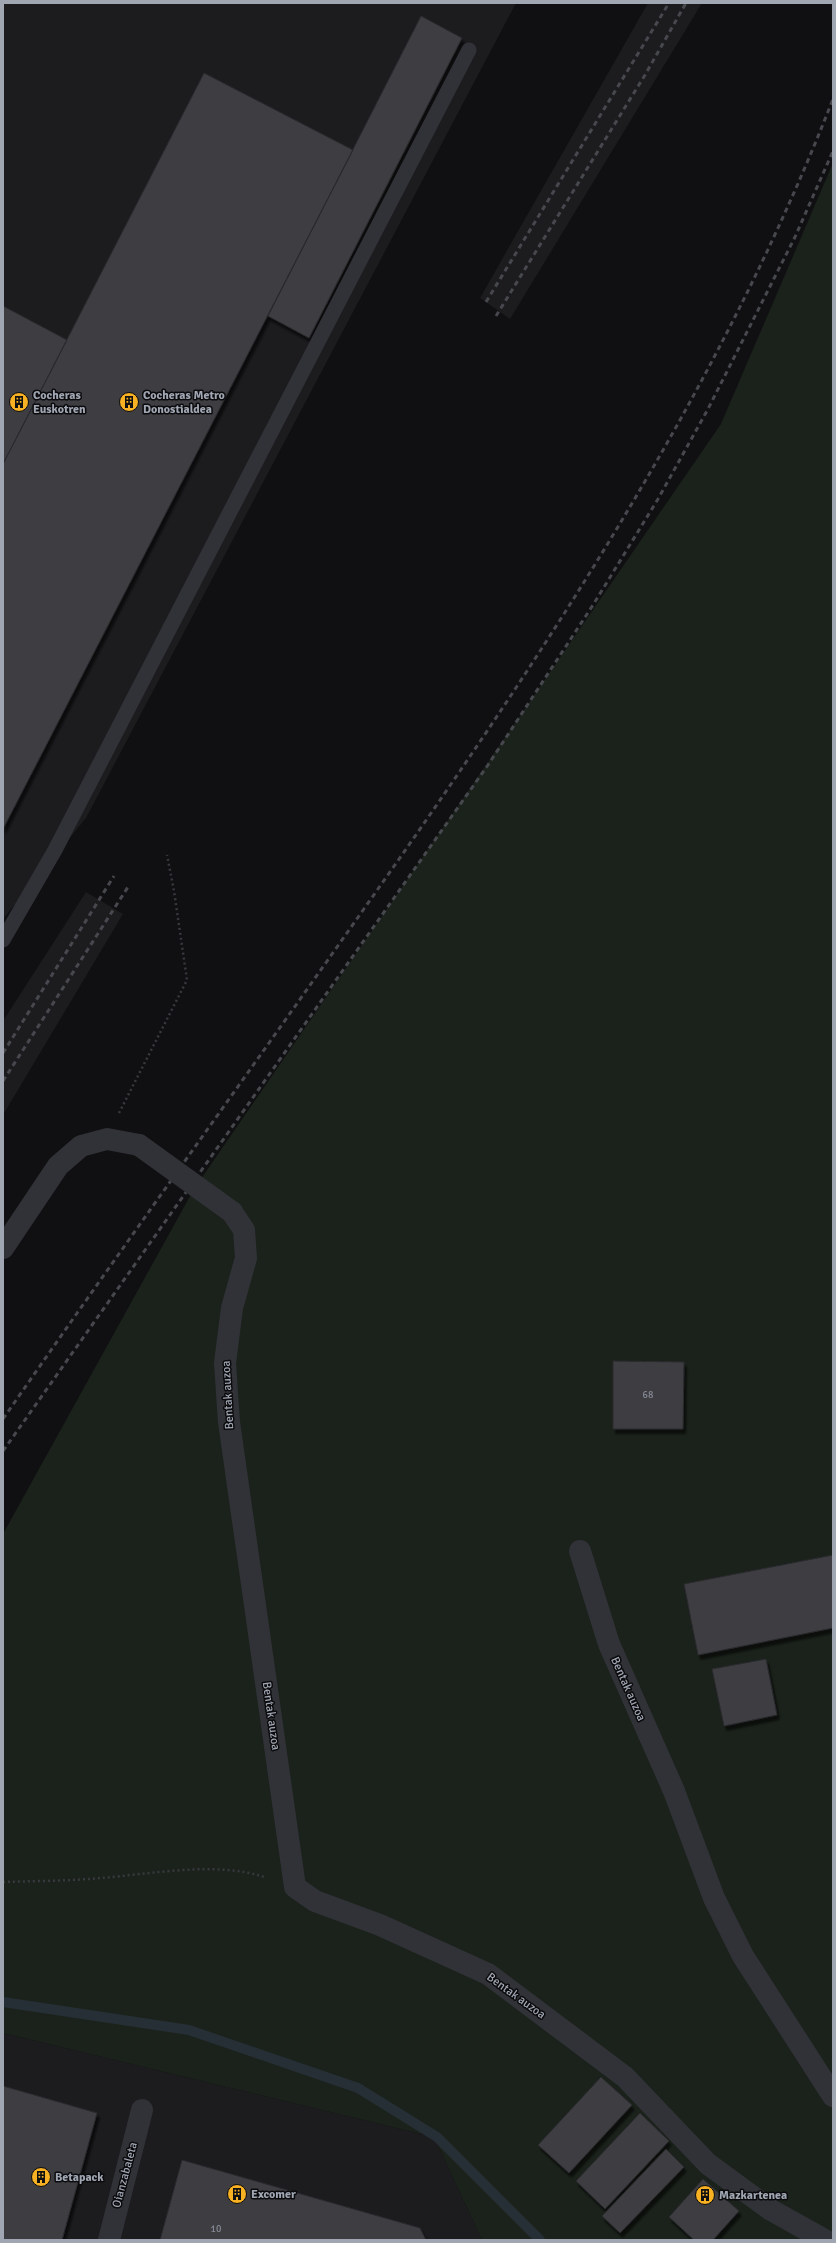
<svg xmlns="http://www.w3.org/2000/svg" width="836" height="2243" font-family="Signika,sans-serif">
	<defs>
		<filter id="shadow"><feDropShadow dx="2.5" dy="4.5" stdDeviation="1" flood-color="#0009"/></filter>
	</defs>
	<rect width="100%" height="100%" fill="#101012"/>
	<path fill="#1c1c1f" d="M 3,3 L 516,3 L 86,818 L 3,919 Z
		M 648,3 L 702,3 L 510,319 L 480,298 Z
		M 86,892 L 123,914 L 3,1115 L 3,1021 Z
		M 3,2033 L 434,2137 L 482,2240 L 3,2240 Z"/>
	<path fill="#1b221b" d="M 833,163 L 833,2240 L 482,2240 L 434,2137 L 3,2033 L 3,1534 L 194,1189 L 721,424 Z"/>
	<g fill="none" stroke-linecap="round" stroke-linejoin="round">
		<path stroke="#272f36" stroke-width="10" d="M 3,2002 L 189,2030 L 358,2088 L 437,2137 L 540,2240"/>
	</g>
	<path fill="#3c3d42" stroke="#2a2a2e" filter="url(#shadow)" d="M 421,16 L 462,38 L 309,338 L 268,316 Z
		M 204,73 L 353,150 L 3,829 L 3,464 Z
		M 3,306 L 67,340 L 3,464 Z
		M 613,1361 L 684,1362 L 683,1429 L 613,1429 Z
		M 833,1555 L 833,1628 L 698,1655 L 684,1584 Z
		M 766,1659 L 777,1715 L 724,1726 L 712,1669 Z
		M 601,2077 L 632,2105 L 569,2173 L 538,2145 Z
		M 3,2086 L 97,2113 L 62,2240 L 3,2240 Z
		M 640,2113 L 669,2141 L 605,2209 L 576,2181 Z
		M 666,2149 L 684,2167 L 620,2233 L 602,2216 Z
		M 182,2160 L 420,2228 L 426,2240 L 160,2240 Z
		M 703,2179 L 739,2211 L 713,2240 L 694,2240 L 669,2217 Z"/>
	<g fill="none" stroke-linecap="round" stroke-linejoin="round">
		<path stroke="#37393e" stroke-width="2.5" stroke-dasharray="2 3" stroke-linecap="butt" d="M 119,1113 L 187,980 L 174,891 L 167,855
			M 3,1882 C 35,1881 68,1881 101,1878 C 150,1874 217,1861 264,1877"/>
		<path stroke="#313237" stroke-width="15" d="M 3,940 L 55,850 L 469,50"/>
		<path stroke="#313237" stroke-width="22" d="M 232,1212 L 244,1230 L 246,1258 L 232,1308 L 225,1363 L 229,1422 L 295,1887 L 315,1901 L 380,1925 L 488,1974 L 625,2077 L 708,2164 L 771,2210 L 825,2240
			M 3,1248 L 58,1166 L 81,1146 L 107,1139 L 139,1145
			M 580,1551 L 609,1644 L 674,1791 L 714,1898 L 743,1956 L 833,2096
			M 109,2240 L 142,2110"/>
		<path stroke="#46484e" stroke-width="3" stroke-dasharray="5 4" stroke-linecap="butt" d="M 486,302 L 669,3
			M 496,316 L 645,75 L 686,3
			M 3,1053 L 114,876
			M 3,1081 L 128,887
			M 3,1419 C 121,1249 242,1082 361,913 C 543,656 718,393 833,99
			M 3,1451 L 488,765 L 593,605 L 658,499 L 708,409 L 795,237 L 833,151"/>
		<path stroke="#313237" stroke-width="22" d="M 139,1145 L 232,1212"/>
	</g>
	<defs>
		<g id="building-disc" transform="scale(1)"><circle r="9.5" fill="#f7b123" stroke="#0b0b0d"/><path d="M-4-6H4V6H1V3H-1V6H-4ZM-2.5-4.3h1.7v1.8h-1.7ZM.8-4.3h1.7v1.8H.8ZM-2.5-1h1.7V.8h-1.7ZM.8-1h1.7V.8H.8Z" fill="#111"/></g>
	</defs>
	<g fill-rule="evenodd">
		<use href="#building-disc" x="19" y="402"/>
		<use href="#building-disc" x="129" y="402"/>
		<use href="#building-disc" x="41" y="2177"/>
		<use href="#building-disc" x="237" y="2194"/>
		<use href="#building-disc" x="705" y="2195"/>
	</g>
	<g text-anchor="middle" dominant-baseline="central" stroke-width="3" stroke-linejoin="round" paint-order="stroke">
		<g font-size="10" fill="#888c97">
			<text x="648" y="1395">68</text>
			<text x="216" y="2229">10</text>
		</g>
		<g font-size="12" font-weight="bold" fill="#a1a6b3" stroke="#0b0b0d" text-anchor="start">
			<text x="33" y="395">Cocheras<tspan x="33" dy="14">Euskotren</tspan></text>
			<text x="143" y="395">Cocheras Metro<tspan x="143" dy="14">Donostialdea</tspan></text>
			<text x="55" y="2177">Betapack</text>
			<text x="251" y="2194">Excomer</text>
			<text x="719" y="2195">Mazkartenea</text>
		</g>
		<g font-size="12" fill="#a1a6b3" stroke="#0b0b0d">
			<text transform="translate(228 1395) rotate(-93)">Bentak auzoa</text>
			<text transform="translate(628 1689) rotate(66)">Bentak auzoa</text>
			<text transform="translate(271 1716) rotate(82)">Bentak auzoa</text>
			<text transform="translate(516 1996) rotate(36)">Bentak auzoa</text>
			<text transform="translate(125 2175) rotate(-75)">Oianzabaleta</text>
		</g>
	</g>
	<rect width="836" height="2243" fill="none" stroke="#a1a6b3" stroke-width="8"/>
</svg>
